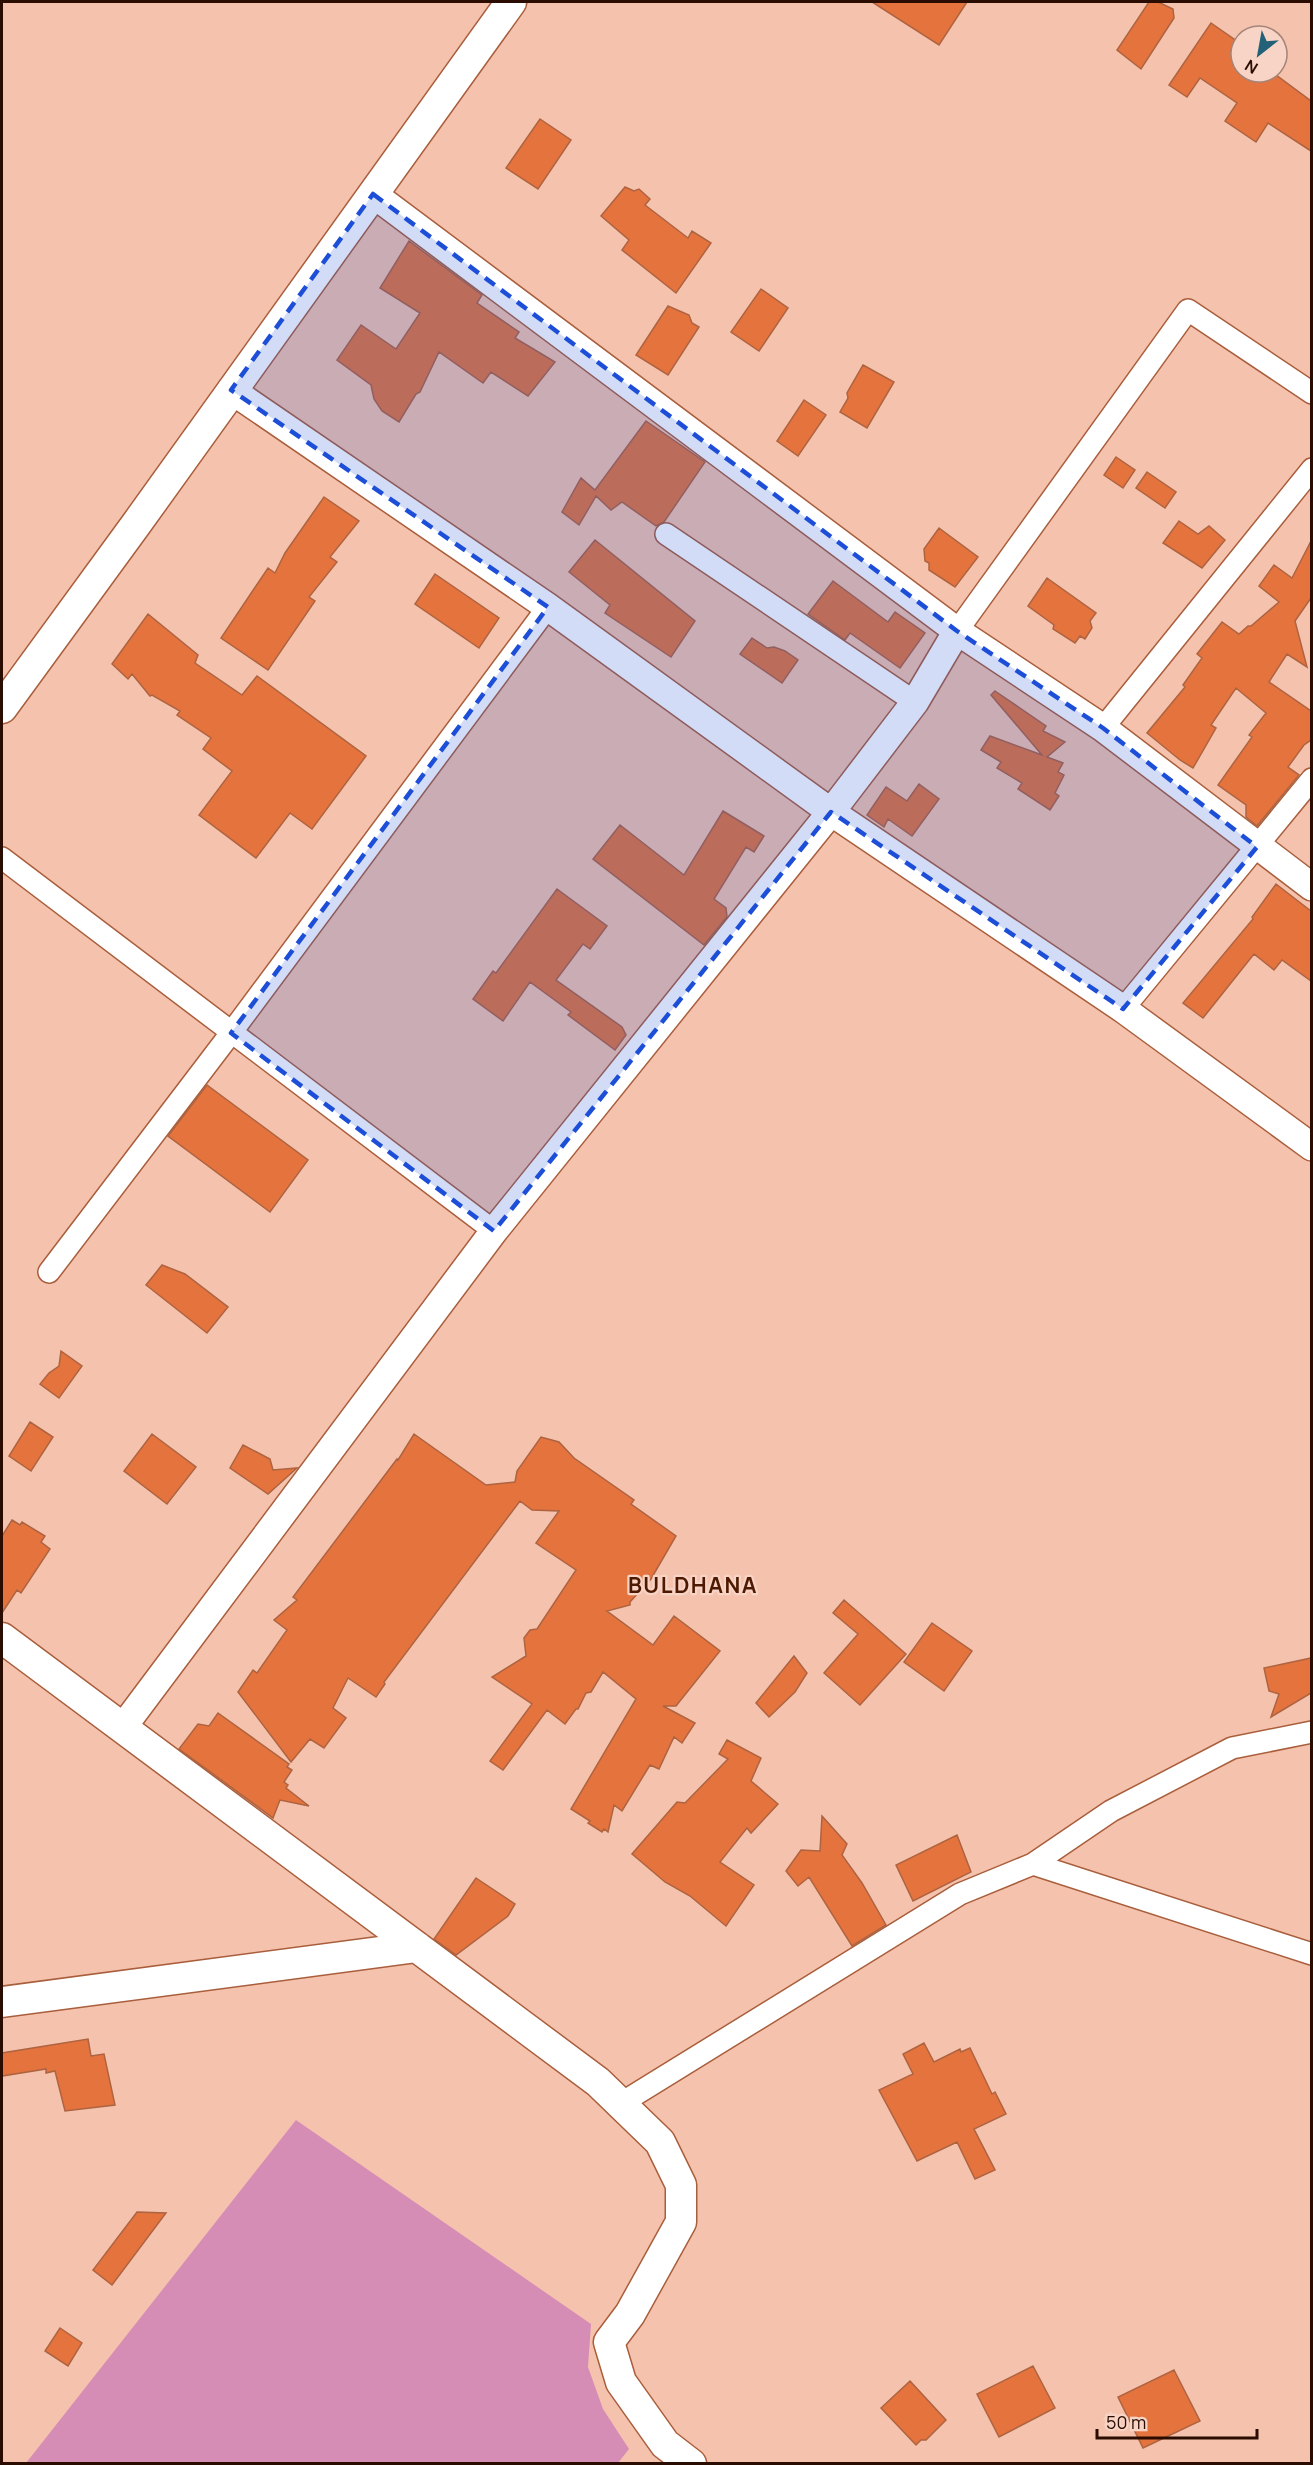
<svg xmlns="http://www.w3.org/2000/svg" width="1313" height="2465" font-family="Manrope,sans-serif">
	<rect width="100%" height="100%" fill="#f5c3ad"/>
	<path fill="#d58db6" d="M 296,2120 L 591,2324 L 588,2367 L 603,2409 L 629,2449 L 618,2463 L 26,2463 Z"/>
	<path fill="#e4733d" stroke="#ae6341" stroke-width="1.5" d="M 872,2 L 967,2 L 939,45 Z
		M 1149,2 L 1158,2 L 1173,9 L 1174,18 L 1141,69 L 1117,50 Z
		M 1211,23 L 1241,44 L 1241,72 L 1272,72 L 1311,101 L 1311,151 L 1268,123 L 1256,142 L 1225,121 L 1237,103 L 1200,78 L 1187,97 L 1169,85 Z
		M 540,119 L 571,140 L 538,189 L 506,168 Z
		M 625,187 L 634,191 L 639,189 L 650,199 L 645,205 L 688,238 L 692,231 L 711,243 L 676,293 L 622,250 L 629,240 L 601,216 Z
		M 409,241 L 482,295 L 477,303 L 519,332 L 515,338 L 555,362 L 528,396 L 491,372 L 483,383 L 439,352 L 420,392 L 416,394 L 399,422 L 382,411 L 374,399 L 371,385 L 337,360 L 361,325 L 396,349 L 420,313 L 380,288 Z
		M 761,289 L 788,308 L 759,351 L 731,332 Z
		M 668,306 L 689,315 L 692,323 L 699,327 L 668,375 L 636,355 Z
		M 863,365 L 894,382 L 867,428 L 840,412 L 848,398 L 847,393 Z
		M 804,400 L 826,415 L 798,456 L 777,441 Z
		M 646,421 L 705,462 L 664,522 L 656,526 L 622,502 L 611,510 L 596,496 L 579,525 L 562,512 L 581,478 L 595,490 Z
		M 1116,457 L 1135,470 L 1123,488 L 1104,475 Z
		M 1147,472 L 1176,492 L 1165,508 L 1136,488 Z
		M 324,497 L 359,521 L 330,557 L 337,562 L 309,597 L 315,601 L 268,670 L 221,638 L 268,568 L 275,573 L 285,553 Z
		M 1179,521 L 1198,534 L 1209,526 L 1225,540 L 1202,568 L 1163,543 Z
		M 939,528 L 978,557 L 955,587 L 929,570 L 929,563 L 925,561 L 924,549 Z
		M 595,540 L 695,621 L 671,657 L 605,613 L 610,605 L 569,572 Z
		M 1311,541 L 1311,598 L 1295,621 L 1307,667 L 1287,654 L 1269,682 L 1311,711 L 1311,740 L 1304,745 L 1288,767 L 1299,775 L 1257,826 L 1246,817 L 1246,805 L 1218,785 L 1252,737 L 1249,735 L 1266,713 L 1236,688 L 1211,725 L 1216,728 L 1193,768 L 1180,760 L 1147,733 L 1185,687 L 1183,685 L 1202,658 L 1197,654 L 1222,622 L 1239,634 L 1248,626 L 1251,626 L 1279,602 L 1259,586 L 1274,565 L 1292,578 Z
		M 435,574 L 499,618 L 479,648 L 415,604 Z
		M 1047,578 L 1096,613 L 1090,621 L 1092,628 L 1085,639 L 1080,636 L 1075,643 L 1053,629 L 1054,625 L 1028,606 Z
		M 833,581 L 888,622 L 895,612 L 925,633 L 900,668 L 850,633 L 845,640 L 808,614 Z
		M 148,614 L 198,655 L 195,663 L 242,695 L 257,676 L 366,756 L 312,829 L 290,813 L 256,858 L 199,815 L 232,771 L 203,749 L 211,738 L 177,715 L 180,711 L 152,695 L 150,696 L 132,674 L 128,679 L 112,664 Z
		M 752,638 L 767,648 L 774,647 L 785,651 L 798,660 L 782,683 L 740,654 Z
		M 995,691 L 1046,726 L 1043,731 L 1065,742 L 1047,757 L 1063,763 L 1058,772 L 1064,775 L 1055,793 L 1059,796 L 1050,810 L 1018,789 L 1022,783 L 997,768 L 1001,762 L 981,750 L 990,736 L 1042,755 L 991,695 Z
		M 919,784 L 939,799 L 912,836 L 888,819 L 884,827 L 867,815 L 886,787 L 907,801 Z
		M 723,811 L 764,836 L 754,852 L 746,847 L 714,899 L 726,908 L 727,917 L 704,945 L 593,859 L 620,825 L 684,875 Z
		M 1276,884 L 1311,911 L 1311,981 L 1282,960 L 1274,970 L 1254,954 L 1203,1018 L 1183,1003 L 1253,919 L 1252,917 Z
		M 557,889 L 607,926 L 590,949 L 583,944 L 556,980 L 622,1027 L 626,1035 L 615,1050 L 568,1015 L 571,1012 L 530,982 L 503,1021 L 473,999 L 493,971 L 496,973 Z
		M 207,1085 L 308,1160 L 270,1212 L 168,1136 Z
		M 162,1265 L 185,1274 L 228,1307 L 207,1333 L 146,1285 Z
		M 61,1351 L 82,1366 L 59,1398 L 40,1384 L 49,1373 L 59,1366 Z
		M 30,1422 L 53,1437 L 31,1471 L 9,1456 Z
		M 152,1434 L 196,1467 L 167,1504 L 124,1471 Z
		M 414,1434 L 486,1485 L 515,1482 L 517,1471 L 541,1437 L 559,1442 L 574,1458 L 634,1500 L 631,1504 L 676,1536 L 651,1579 L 630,1602 L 630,1605 L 607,1611 L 653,1645 L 674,1616 L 720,1651 L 676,1706 L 663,1706 L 695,1723 L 682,1743 L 674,1737 L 659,1769 L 650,1765 L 622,1811 L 614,1805 L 608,1832 L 604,1829 L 602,1832 L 588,1823 L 590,1821 L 571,1809 L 636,1699 L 603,1672 L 591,1692 L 586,1693 L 578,1709 L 576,1709 L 565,1724 L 547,1710 L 503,1770 L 490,1761 L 532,1704 L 492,1677 L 526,1656 L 524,1638 L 530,1630 L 537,1629 L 576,1570 L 536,1543 L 559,1511 L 532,1510 L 520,1501 L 384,1682 L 385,1684 L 376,1697 L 348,1678 L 333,1708 L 346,1718 L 324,1748 L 310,1739 L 291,1762 L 238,1692 L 253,1670 L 257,1673 L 287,1630 L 274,1620 L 297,1600 L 293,1597 L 397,1459 L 398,1460 Z
		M 243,1445 L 270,1459 L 273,1470 L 297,1468 L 268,1494 L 230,1468 Z
		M 12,1520 L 20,1525 L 22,1522 L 45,1536 L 41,1542 L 50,1549 L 21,1593 L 17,1590 L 2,1613 L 2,1536 Z
		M 844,1600 L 906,1654 L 860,1705 L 824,1673 L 858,1634 L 833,1613 Z
		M 932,1623 L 972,1651 L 944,1691 L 904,1662 Z
		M 794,1656 L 807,1673 L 795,1692 L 769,1717 L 756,1703 Z
		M 1311,1658 L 1311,1693 L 1271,1717 L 1279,1694 L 1269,1691 L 1264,1668 Z
		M 218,1713 L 289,1764 L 287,1767 L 292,1770 L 284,1782 L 288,1785 L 286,1788 L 309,1806 L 280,1800 L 273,1818 L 179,1749 L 198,1724 L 209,1726 Z
		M 727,1740 L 761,1758 L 751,1781 L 778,1804 L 751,1833 L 747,1828 L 720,1862 L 754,1885 L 726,1926 L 690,1896 L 665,1882 L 632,1854 L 677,1802 L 685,1803 L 728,1759 L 719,1754 Z
		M 822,1816 L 847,1844 L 842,1855 L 862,1883 L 886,1925 L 852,1946 L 809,1877 L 798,1886 L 786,1871 L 801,1850 L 820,1851 Z
		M 957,1835 L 971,1872 L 913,1901 L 896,1865 Z
		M 476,1878 L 515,1904 L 508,1916 L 456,1955 L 434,1939 Z
		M 88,2039 L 91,2056 L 104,2054 L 115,2105 L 65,2111 L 55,2071 L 46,2073 L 46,2069 L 2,2076 L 2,2053 Z
		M 924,2043 L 934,2062 L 960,2049 L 961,2052 L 970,2048 L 992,2094 L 995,2092 L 1006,2114 L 974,2129 L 995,2170 L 975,2179 L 957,2142 L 917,2161 L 879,2090 L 913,2074 L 903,2054 Z
		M 137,2212 L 166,2213 L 112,2285 L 93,2270 Z
		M 60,2328 L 82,2343 L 68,2366 L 45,2351 Z
		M 1033,2366 L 1055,2408 L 999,2437 L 977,2394 Z
		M 1174,2370 L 1200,2421 L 1143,2448 L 1118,2397 Z
		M 910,2381 L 946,2420 L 926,2440 L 921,2440 L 916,2445 L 881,2408 Z"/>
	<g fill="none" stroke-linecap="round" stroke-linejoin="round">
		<g stroke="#a95e3c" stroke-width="24">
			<path id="minor" d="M 666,534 L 915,702
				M 957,631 L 1188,310 L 1312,393
				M 1103,728 L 1312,469
				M 2,858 L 494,1231
				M 1123,1009 L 1312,779
				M 49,1272 L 231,1033 L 548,607
				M 1033,1864 L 1111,1811 L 1232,1748 L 1312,1732
				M 620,2104 L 960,1894 L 1033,1864 L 1312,1954"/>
		</g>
		<g stroke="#a95e3c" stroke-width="30">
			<path id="tertiary" d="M 373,194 L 957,631 L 1103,728 L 1312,887
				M 231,390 L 548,607 L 831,812 L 1123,1009 L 1312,1147
				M 123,1727 L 494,1231 L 831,812 L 915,702 L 957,631"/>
		</g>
		<g stroke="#a95e3c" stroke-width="33">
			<path id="secondary" d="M 2,708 L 137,523 L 511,2
				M 2,1638 L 598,2082 L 660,2142 L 681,2185 L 681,2222 L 630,2314 L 609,2342 L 621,2382 L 665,2444 L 691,2464
				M 2,2002 L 417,1947"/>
		</g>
		<use href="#minor" stroke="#fff" stroke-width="21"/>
		<use href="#tertiary" stroke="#fff" stroke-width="27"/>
		<use href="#secondary" stroke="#fff" stroke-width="30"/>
	</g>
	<path fill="#1d4ed8" fill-opacity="0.2" stroke="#1d4ed8" stroke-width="4.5" stroke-dasharray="12 8" stroke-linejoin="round" d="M 373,194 L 957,631 L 1103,728 L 1257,847 L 1123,1009 L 831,812 L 494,1231 L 231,1033 L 548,607 L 231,390 Z"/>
	<g text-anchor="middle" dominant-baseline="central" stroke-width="4.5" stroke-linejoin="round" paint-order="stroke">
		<g font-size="22" font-weight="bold" letter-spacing="1.5" fill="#4d1900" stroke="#f7d4c6">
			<text x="693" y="1585">BULDHANA</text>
		</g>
	</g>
	<rect width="1313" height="2465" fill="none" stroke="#2a0c01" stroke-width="6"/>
	<g transform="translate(1259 54) rotate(211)"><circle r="28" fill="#f7d4c6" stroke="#a58477" stroke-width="1.5"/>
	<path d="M0-4.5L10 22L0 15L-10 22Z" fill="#226177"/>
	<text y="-9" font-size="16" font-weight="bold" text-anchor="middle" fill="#2a0c01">N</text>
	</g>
	<path d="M1097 2429v9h160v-9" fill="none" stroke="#2a0c01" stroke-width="3"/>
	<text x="1106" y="2429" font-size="18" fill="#2a0c01" stroke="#f7d4c6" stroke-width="4.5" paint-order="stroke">50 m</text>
</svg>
